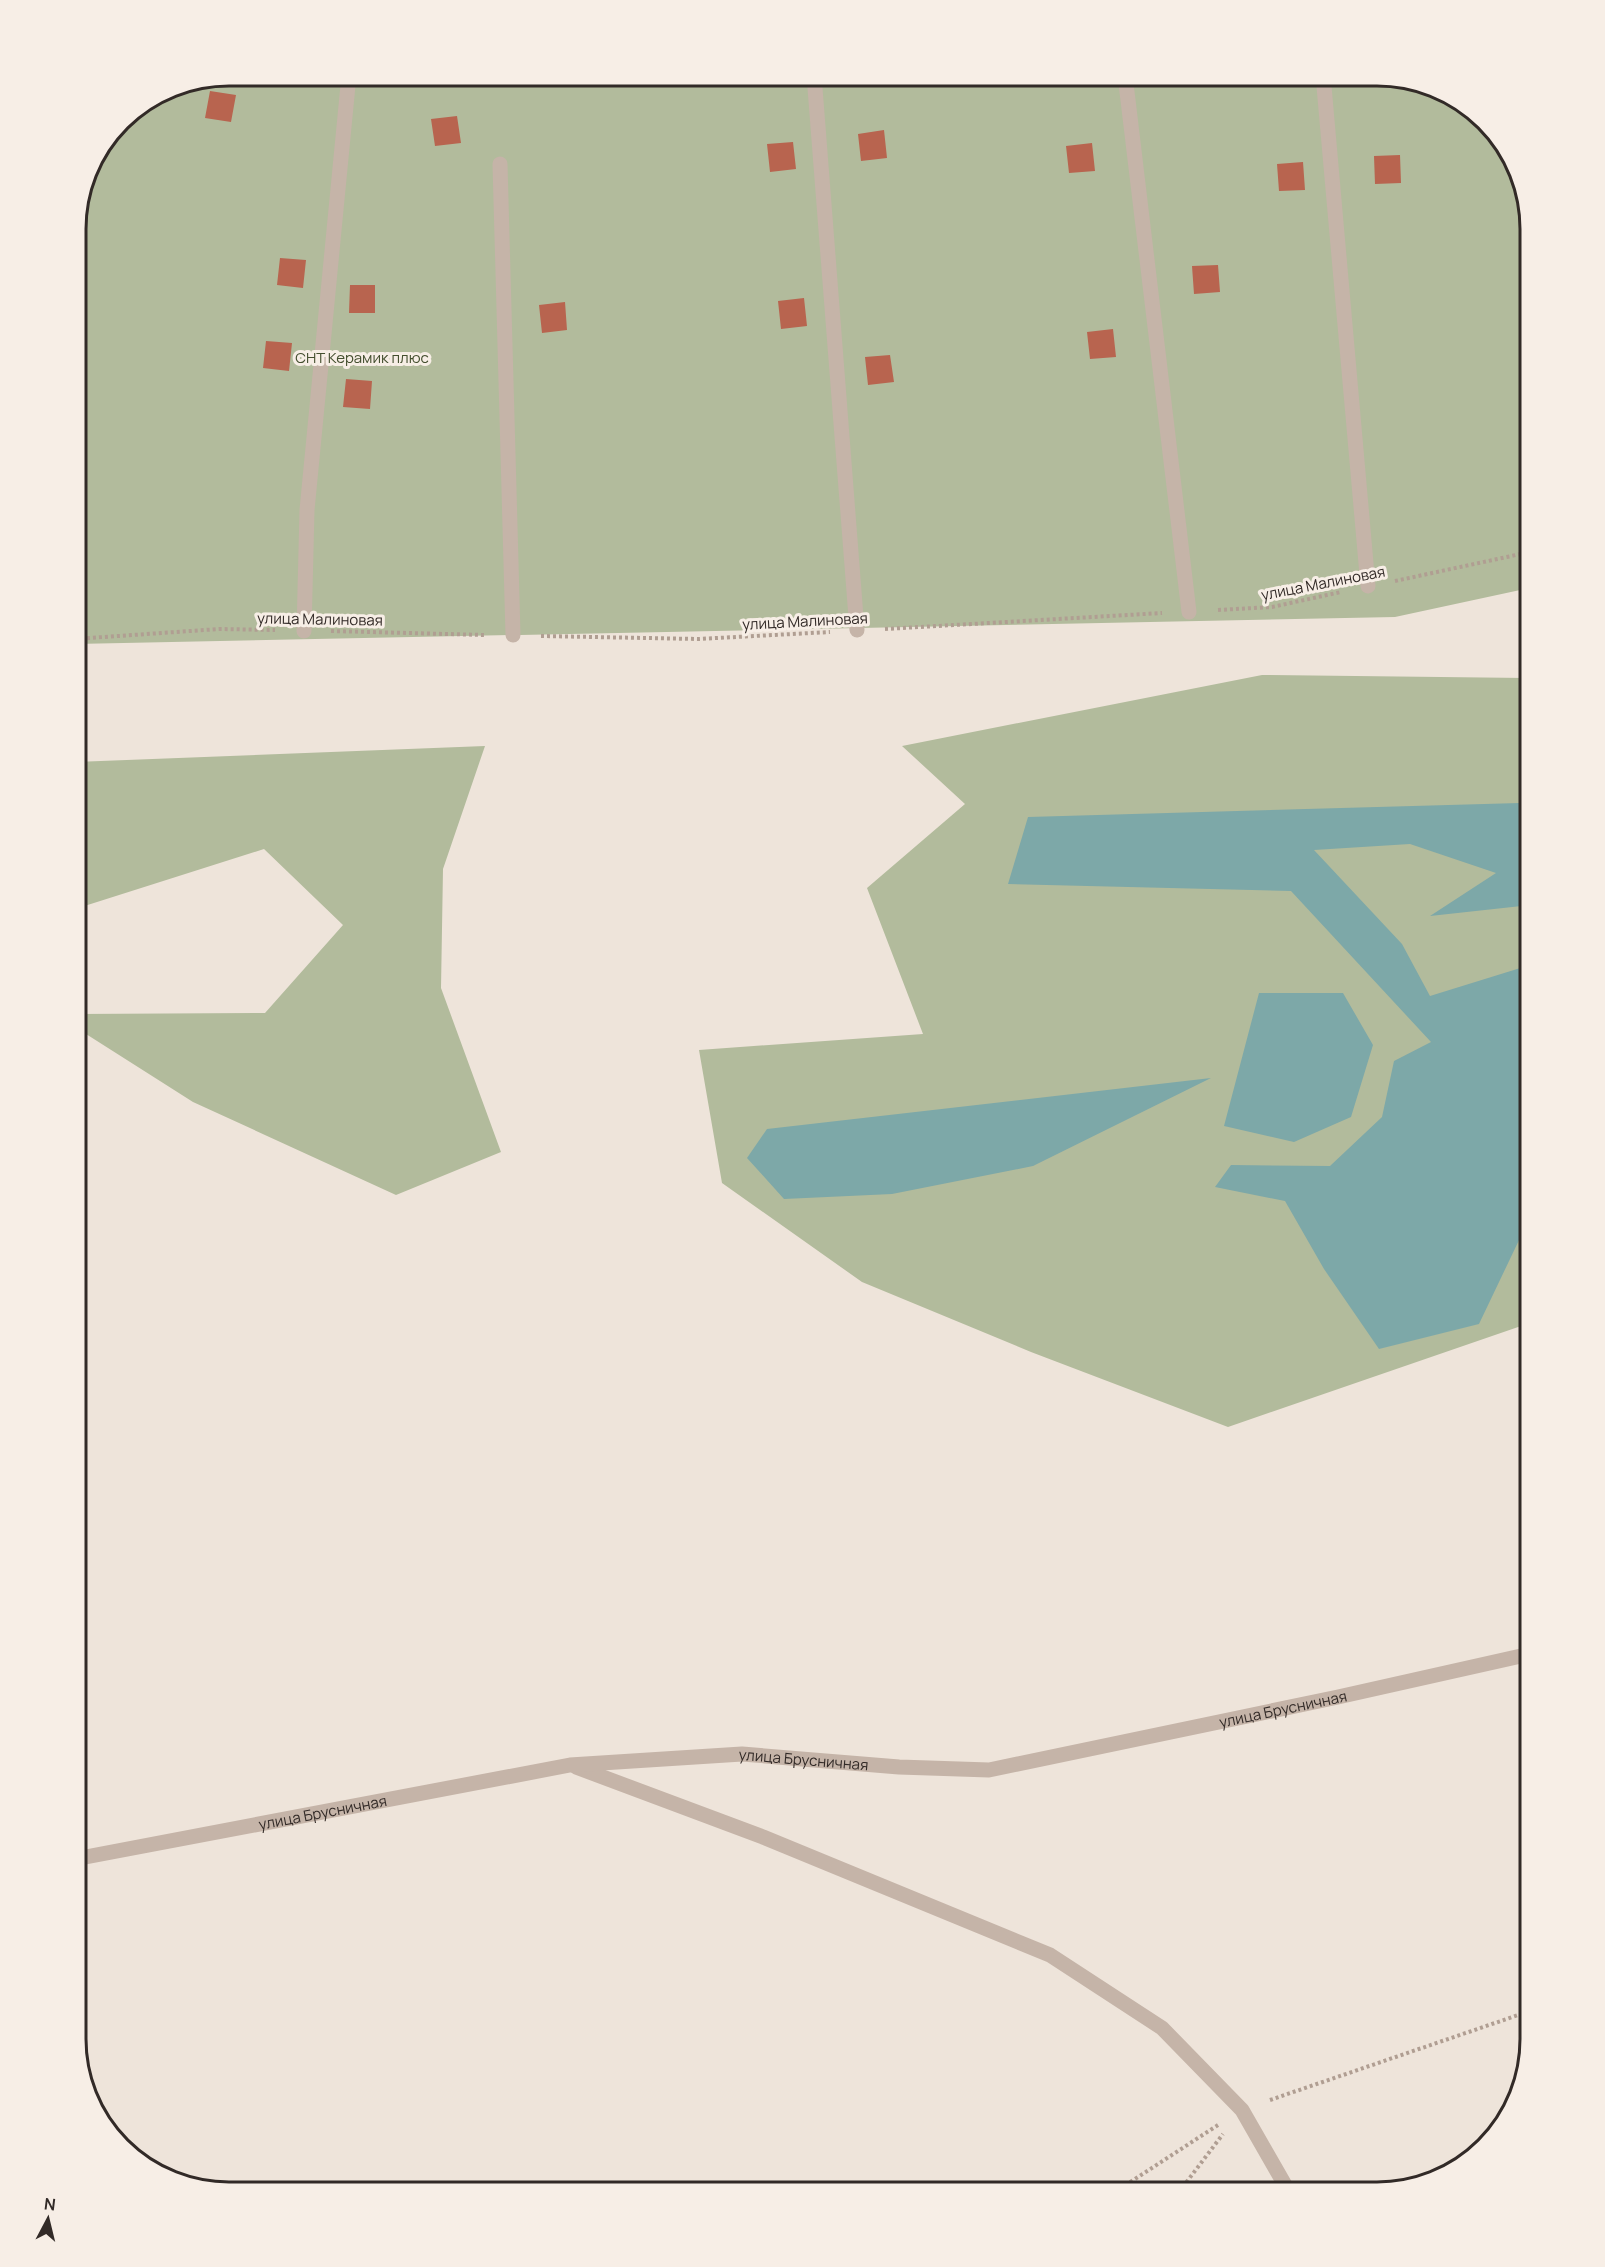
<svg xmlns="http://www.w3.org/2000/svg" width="1605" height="2267" font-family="Manrope,sans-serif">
	<rect width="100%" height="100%" fill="#eee4da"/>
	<path fill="#b2bb9c" d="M 229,75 L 1386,75 L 1453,96 L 1509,152 L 1530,229 L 1530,588 L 1395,617 L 75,644 L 75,219 L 91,161 L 120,120 L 170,87 Z
		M 1262,675 L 1530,678 L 1530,1312 L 1524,1325 L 1228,1427 L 1031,1352 L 862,1282 L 722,1183 L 699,1050 L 923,1034 L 867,888 L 965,804 L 902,746 Z
		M 485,746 L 443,869 L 441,988 L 501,1152 L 396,1195 L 193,1102 L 75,1027 L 75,1014 L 265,1013 L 343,925 L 264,849 L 75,909 L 75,762 Z"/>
	<path fill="#7da8a8" d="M 1520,803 L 1530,842 L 1530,905 L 1430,916 L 1496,873 L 1410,844 L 1314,850 L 1402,944 L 1430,996 L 1530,965 L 1530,1217 L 1479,1324 L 1379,1349 L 1324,1269 L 1285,1201 L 1215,1187 L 1231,1165 L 1330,1166 L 1382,1117 L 1394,1061 L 1431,1042 L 1291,891 L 1008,884 L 1028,817 Z
		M 1259,993 L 1343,993 L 1373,1045 L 1351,1117 L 1294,1142 L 1224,1126 Z
		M 1211,1078 L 1033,1166 L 892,1194 L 784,1199 L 747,1158 L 767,1129 Z"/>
	<path fill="#b8644f" d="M 210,91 L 236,95 L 231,122 L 205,118 Z
		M 457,116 L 461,143 L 435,146 L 431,119 Z
		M 884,130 L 887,158 L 861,161 L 858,134 Z
		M 793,142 L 796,169 L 770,172 L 767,144 Z
		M 1092,143 L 1095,171 L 1069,173 L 1066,146 Z
		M 1400,155 L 1401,183 L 1375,184 L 1374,156 Z
		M 1303,162 L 1305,190 L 1279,191 L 1277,164 Z
		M 280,258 L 306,260 L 303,288 L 277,285 Z
		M 1218,265 L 1220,292 L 1194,294 L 1192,266 Z
		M 350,285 L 375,285 L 375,313 L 349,313 Z
		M 804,298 L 807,326 L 781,329 L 778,301 Z
		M 565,302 L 567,330 L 542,333 L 539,305 Z
		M 1113,329 L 1116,357 L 1090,359 L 1087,332 Z
		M 266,341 L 292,343 L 289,371 L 263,368 Z
		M 890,355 L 894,382 L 868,385 L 865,357 Z
		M 346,379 L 372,381 L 370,409 L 343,407 Z"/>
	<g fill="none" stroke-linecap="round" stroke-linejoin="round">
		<path stroke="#b09e92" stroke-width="4" stroke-dasharray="3 3" stroke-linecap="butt" d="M 1395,581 L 1530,552
			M 1218,610 L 1272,607 L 1341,592
			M 885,629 L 1162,613
			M 331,631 L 485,635
			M 541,636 L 698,639 L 830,632
			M 75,639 L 219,629 L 275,630
			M 1270,2100 L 1530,2011
			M 1115,2192 L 1218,2125
			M 1179,2192 L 1223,2134"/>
		<path stroke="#c5b4a8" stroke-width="15" d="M 814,75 L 857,630
			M 1125,75 L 1189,612
			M 1323,75 L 1368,586
			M 500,164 L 513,635
			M 304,631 L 307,510 L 349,75"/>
		<g stroke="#c5b4a8" stroke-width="15">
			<path d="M 576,1767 L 763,1837 L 1050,1955 L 1162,2028 L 1242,2110 L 1289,2192"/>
			<path id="s1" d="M 75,1859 L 570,1765 L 742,1754 L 899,1767 L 989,1770 L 1338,1697 L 1530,1654"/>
		</g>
	</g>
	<g text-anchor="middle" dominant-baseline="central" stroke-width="6" stroke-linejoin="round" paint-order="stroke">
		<g font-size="15" fill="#434e2e" stroke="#f7eee6">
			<text x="362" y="357">СНТ Керамик плюс</text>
		</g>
		<g font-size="15" fill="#322a27" stroke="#f7eee6">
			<text transform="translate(1323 583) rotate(-11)">улица Малиновая</text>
			<text transform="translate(320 619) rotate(1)">улица Малиновая</text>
			<text transform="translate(805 621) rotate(-3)">улица Малиновая</text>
			<text stroke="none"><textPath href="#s1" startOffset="1224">улица Брусничная</textPath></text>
			<text stroke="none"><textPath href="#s1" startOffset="738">улица Брусничная</textPath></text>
			<text stroke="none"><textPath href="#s1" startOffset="252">улица Брусничная</textPath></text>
		</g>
	</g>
	<path d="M0 0H1605V2267H0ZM229 86H1377A143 143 0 0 1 1520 229V2039A143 143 0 0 1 1377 2182H229A143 143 0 0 1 86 2039V229A143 143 0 0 1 229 86Z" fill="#f7eee6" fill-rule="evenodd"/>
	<path fill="none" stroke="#322a27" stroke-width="3" d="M229 86H1377A143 143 0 0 1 1520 229V2039A143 143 0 0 1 1377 2182H229A143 143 0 0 1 86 2039V229A143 143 0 0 1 229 86Z"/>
	<g transform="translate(48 2219) rotate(7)" stroke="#f7eee6" stroke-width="4.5" paint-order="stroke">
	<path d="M0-4.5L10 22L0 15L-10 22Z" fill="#322a27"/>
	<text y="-9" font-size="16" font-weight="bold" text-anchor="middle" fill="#322a27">N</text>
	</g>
</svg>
